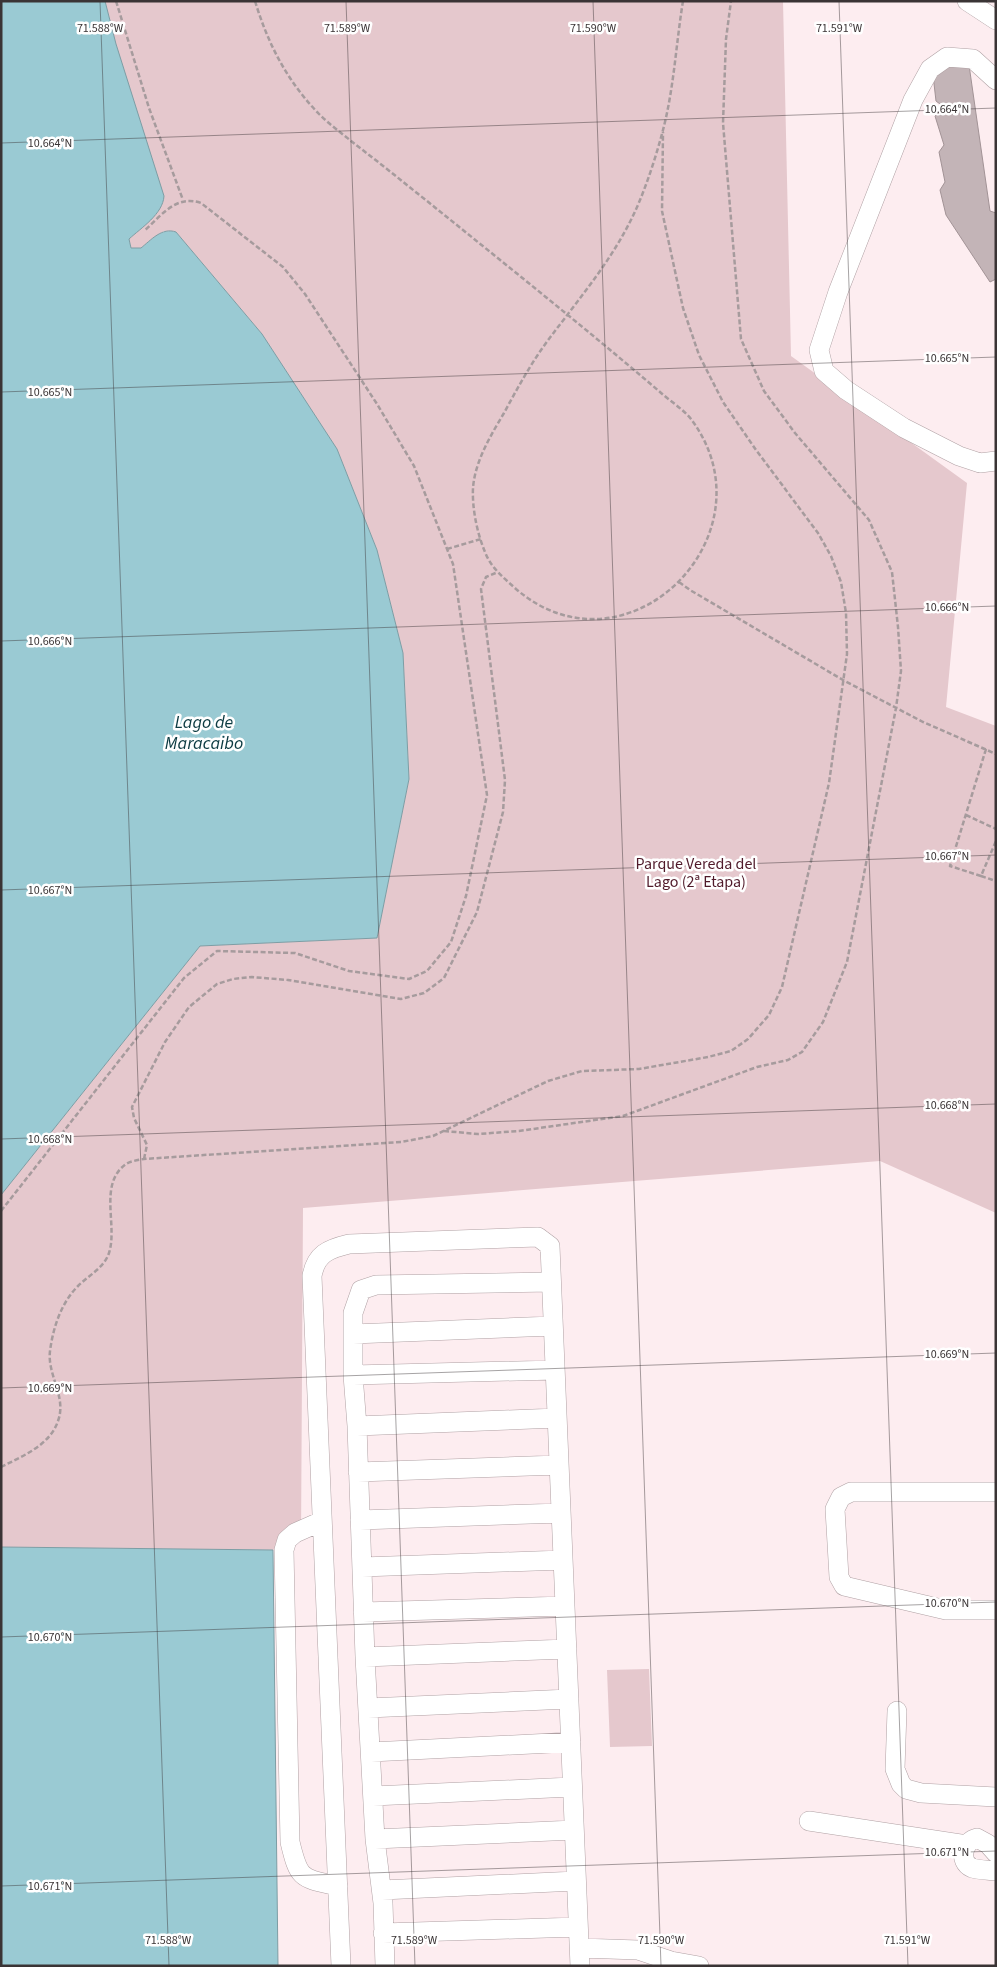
<svg xmlns="http://www.w3.org/2000/svg" width="997" height="1967" font-family="'Source Sans 3',sans-serif">
	<rect width="100%" height="100%" fill="#fdedf0"/>
	<path fill="#e5c8cd" d="M 105,1 L 783,1 L 791,356 L 967,483 L 946,707 L 996,726 L 996,1213 L 880,1161 L 303,1208 L 301,1541 L 273,1550 L 1,1547 L 1,1195 L 200,946 L 377,938 L 409,779 L 403,653 L 377,550 L 337,449 L 262,334 L 176,232 L 164,231 L 141,248 L 131,248 L 129,239 L 158,212 Z
		M 649,1669 L 652,1746 L 610,1747 L 607,1670 Z"/>
	<path fill="#9acad3" stroke="#7d9da4" d="M 1,1 L 105,1 L 116,44 L 164,196 C 163,214 141,228 129,239 L 131,248 L 141,248 C 151,240 162,227 176,232 L 262,334 L 337,449 L 377,550 L 403,653 L 409,779 L 377,938 L 200,946 L 1,1195 Z
		M 1,1547 L 273,1550 L 278,1966 L 1,1966 Z"/>
	<path fill="#c3b4b7" stroke="#a29396" d="M 950,64 L 969,65 L 990,211 L 996,213 L 996,279 L 990,282 L 946,215 L 940,190 L 945,182 L 939,152 L 944,145 L 935,116 L 944,107 L 936,101 L 933,75 Z"/>
	<g fill="none" stroke-linecap="round" stroke-linejoin="round">
		<g stroke="#b0a1a4" stroke-width="20">
			<path id="minor" d="M 967,1 L 996,20
				M 996,80 L 973,59 L 947,57 L 930,69 L 913,100 L 838,292 L 819,350 L 824,371 L 846,390 L 904,428 L 959,456 L 980,463 L 996,461
				M 353,1334 L 553,1326
				M 353,1375 L 555,1370
				M 357,1426 L 557,1418
				M 358,1472 L 559,1465
				M 996,1492 L 851,1492 L 841,1497 L 835,1509 L 839,1577 L 844,1586 L 946,1610 L 996,1610
				M 360,1520 L 561,1513
				M 322,1521 L 295,1533 L 287,1540 L 284,1550 L 290,1842 C 299,1880 301,1878 338,1886
				M 362,1567 L 563,1560
				M 363,1612 L 565,1606
				M 365,1657 L 567,1649
				M 368,1708 L 569,1699
				M 897,1711 L 895,1769 L 901,1784 L 906,1789 L 921,1793 L 996,1797
				M 371,1752 L 571,1742
				M 373,1796 L 572,1787
				M 809,1821 L 967,1845
				M 375,1839 L 574,1830
				M 996,1853 L 988,1844 L 977,1838 C 964,1841 957,1861 972,1868 C 979,1870 988,1870 996,1871
				M 382,1890 L 576,1881
				M 383,1933 L 578,1927
				M 580,1948 L 638,1950 L 671,1961 L 699,1966
				M 341,1966 L 312,1276 C 316,1254 328,1249 349,1244 L 538,1237 L 550,1246 L 580,1966
				M 385,1966 L 383,1903 L 375,1839 L 365,1657 L 357,1426 L 353,1375 L 353,1313 L 361,1290 L 376,1285 L 551,1282"/>
		</g>
		<path stroke="#a69b9d" stroke-width="2.5" stroke-dasharray="5 2.5" stroke-linecap="butt" d="M 116,1 L 149,108 L 183,200
			M 255,1 C 268,44 287,81 319,114 C 330,125 344,135 356,145 C 380,163 403,182 427,201 C 505,264 584,327 660,392 C 670,401 683,409 691,419 C 777,534 627,684 516,589 C 504,578 491,568 485,552 C 477,533 472,508 473,488 C 475,461 491,435 504,413 C 517,389 530,365 546,343 C 580,297 618,254 640,200 C 649,178 657,153 663,130 C 674,88 676,44 683,1
			M 447,549 L 481,539
			M 679,582 L 690,590 L 843,680 L 923,722 L 996,754
			M 986,749 L 950,866 L 981,876 L 996,841
			M 966,815 L 996,829
			M 981,876 L 996,881
			M 444,1131 L 478,1134 L 519,1131 L 623,1116 L 757,1067 L 788,1060 L 802,1052 L 823,1022 L 847,962 L 896,708 L 901,671 L 898,627 L 892,572 L 869,520 L 795,433 L 764,391 L 741,339 L 723,123 L 726,39 L 731,1
			M 144,1159 L 147,1145 L 134,1118 L 132,1107 L 165,1042 L 189,1007 L 217,984 L 233,979 L 252,977 L 288,980 L 401,999 L 424,993 L 444,978 L 477,912 L 503,812 L 505,780 L 481,589 L 486,577 L 498,572
			M 1,1211 L 184,978 L 217,951 L 295,953 L 349,971 L 409,979 L 427,971 L 451,942 L 466,896 L 487,795 L 453,564 L 414,466 L 377,404 L 305,294 L 283,267 L 201,203 C 176,194 161,216 144,231
			M 1,1467 C 23,1456 50,1445 58,1421 C 67,1397 47,1375 50,1351 C 53,1328 61,1303 78,1286 C 89,1275 104,1268 109,1253 C 118,1225 98,1184 126,1164 C 131,1161 138,1160 144,1159 L 401,1142 L 433,1136 L 548,1081 L 582,1071 L 639,1069 L 708,1057 L 731,1051 L 748,1039 L 769,1015 L 782,987 L 829,783 L 847,654 L 846,613 L 841,582 L 831,556 L 818,533 L 756,450 L 723,402 L 699,355 L 683,308 L 662,211 L 663,132"/>
		<use href="#minor" stroke="#fff" stroke-width="19"/>
	</g>
	<path fill="none" stroke="#3a3435" stroke-width="1" stroke-opacity="0.45" d="M 100,1 L 169,1966M 346,1 L 415,1966M 593,1 L 661,1966M 839,1 L 908,1966M 1,143 L 996,108M 1,392 L 996,357M 1,641 L 996,606M 1,890 L 996,855M 1,1139 L 996,1104M 1,1388 L 996,1353M 1,1637 L 996,1602M 1,1886 L 996,1851"/>
	<g text-anchor="middle" dominant-baseline="central" stroke-width="5" stroke-linejoin="round" paint-order="stroke">
		<g font-size="16" fill="#501a2a" stroke="#fff">
			<text x="696" y="864">Parque Vereda del<tspan x="696" dy="18">Lago (2ª Etapa)</tspan></text>
		</g>
		<g font-size="18" font-style="italic" fill="#0b3a41" stroke="#fff">
			<text x="204" y="722">Lago de<tspan x="204" dy="21">Maracaibo</tspan></text>
		</g>
	</g>
	<g font-size="12" text-anchor="middle" fill="#3a3435" stroke="#fff" stroke-width="5" stroke-linejoin="round" paint-order="stroke">
		<text x="100" y="32">71.588°W</text>
		<text x="347" y="32">71.589°W</text>
		<text x="593" y="32">71.590°W</text>
		<text x="839" y="32">71.591°W</text>
		<text x="947" y="113">10.664°N</text>
		<text x="50" y="147">10.664°N</text>
		<text x="947" y="362">10.665°N</text>
		<text x="50" y="396">10.665°N</text>
		<text x="947" y="611">10.666°N</text>
		<text x="50" y="645">10.666°N</text>
		<text x="947" y="860">10.667°N</text>
		<text x="50" y="894">10.667°N</text>
		<text x="947" y="1109">10.668°N</text>
		<text x="50" y="1143">10.668°N</text>
		<text x="947" y="1358">10.669°N</text>
		<text x="50" y="1392">10.669°N</text>
		<text x="947" y="1607">10.670°N</text>
		<text x="50" y="1641">10.670°N</text>
		<text x="947" y="1856">10.671°N</text>
		<text x="50" y="1890">10.671°N</text>
		<text x="168" y="1944">71.588°W</text>
		<text x="414" y="1944">71.589°W</text>
		<text x="661" y="1944">71.590°W</text>
		<text x="907" y="1944">71.591°W</text>
	</g>
	<rect width="997" height="1967" fill="none" stroke="#3a3435" stroke-width="5"/>
</svg>
